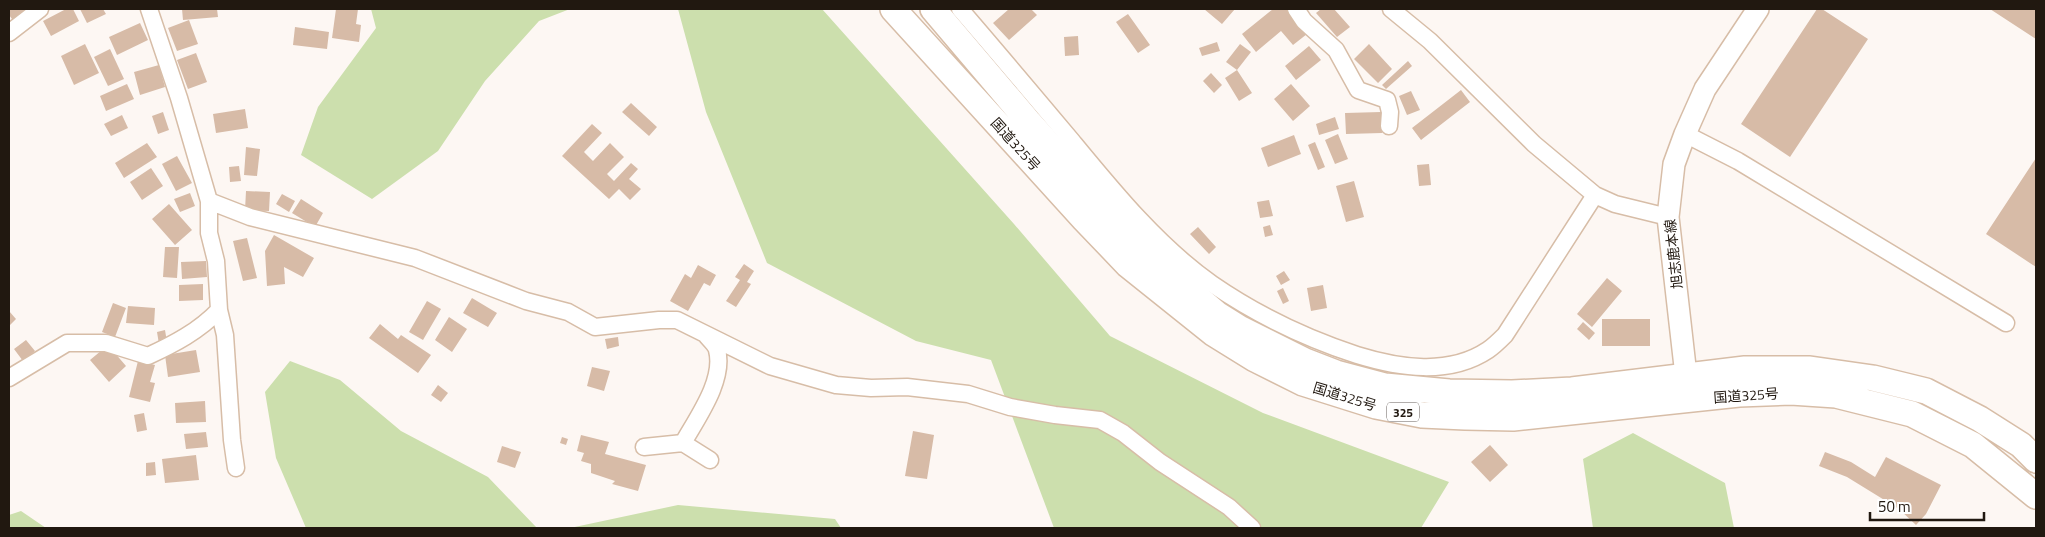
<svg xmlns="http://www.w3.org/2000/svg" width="2045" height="537" font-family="'Titillium Web','Noto Sans JP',sans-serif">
	<rect width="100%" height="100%" fill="#fdf7f3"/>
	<path fill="#ccdfad" d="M 371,9 L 570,9 L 539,21 L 485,81 L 438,151 L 372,199 L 301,155 L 318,107 L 376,28 Z
		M 678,9 L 822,9 L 1014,224 L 1110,336 L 1263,413 L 1449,482 L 1421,528 L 1054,528 L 991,360 L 916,341 L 767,263 L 706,112 Z
		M 290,361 L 340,380 L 401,431 L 488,477 L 537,528 L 306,528 L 276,458 L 265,392 Z
		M 1633,433 L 1725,483 L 1734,528 L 1593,528 L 1583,459 Z
		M 678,505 L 835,519 L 841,528 L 570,528 Z
		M 21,511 L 46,528 L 9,528 L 9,515 Z"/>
	<path fill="#d7bba7" d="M 9,9 L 24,9 L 27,12 L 15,23 L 9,15 Z
		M 66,9 L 73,9 L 79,21 L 51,36 L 43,21 Z
		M 80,9 L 103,9 L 106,14 L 87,23 Z
		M 182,9 L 217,9 L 218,17 L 183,20 Z
		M 336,9 L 358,9 L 356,24 L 361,25 L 359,42 L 332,38 Z
		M 1009,9 L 1031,9 L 1037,15 L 1009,40 L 993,23 Z
		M 1204,9 L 1235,9 L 1222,24 Z
		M 1273,9 L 1287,9 L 1307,34 L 1293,45 L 1281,31 L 1256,52 L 1242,34 Z
		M 1321,9 L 1334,9 L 1350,27 L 1337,37 L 1316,13 Z
		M 1817,9 L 1822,9 L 1868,39 L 1790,157 L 1741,124 Z
		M 1990,9 L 2036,9 L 2036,39 Z
		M 1128,14 L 1150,45 L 1138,53 L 1116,22 Z
		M 189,20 L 198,44 L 177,51 L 168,28 Z
		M 140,23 L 148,40 L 117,55 L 109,37 Z
		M 295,27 L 329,32 L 327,49 L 293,45 Z
		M 1078,36 L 1079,55 L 1065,56 L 1064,37 Z
		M 1217,42 L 1220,51 L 1202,56 L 1199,48 Z
		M 85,44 L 99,73 L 74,85 L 61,56 Z
		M 1240,44 L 1251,52 L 1237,70 L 1226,62 Z
		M 1369,44 L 1392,69 L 1378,83 L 1354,59 Z
		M 1309,46 L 1321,60 L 1296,80 L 1285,66 Z
		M 110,49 L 124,79 L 108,86 L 94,57 Z
		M 196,53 L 207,82 L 188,89 L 177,60 Z
		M 1408,61 L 1412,66 L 1386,89 L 1382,85 Z
		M 159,65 L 165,87 L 140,95 L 134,72 Z
		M 1237,70 L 1252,93 L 1239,101 L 1225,78 Z
		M 1211,73 L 1222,85 L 1214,93 L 1203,81 Z
		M 127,84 L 134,99 L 106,111 L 100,96 Z
		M 1291,84 L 1310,106 L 1293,121 L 1274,99 Z
		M 1461,90 L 1470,102 L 1421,140 L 1412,128 Z
		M 1411,91 L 1420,110 L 1407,115 L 1399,96 Z
		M 631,103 L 657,127 L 649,136 L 622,112 Z
		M 245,109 L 248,128 L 216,133 L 213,114 Z
		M 163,112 L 169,130 L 158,134 L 152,116 Z
		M 1381,112 L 1382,133 L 1346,134 L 1345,113 Z
		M 122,115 L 128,128 L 111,136 L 104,124 Z
		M 1335,117 L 1339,129 L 1319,135 L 1316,124 Z
		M 592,124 L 602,133 L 584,152 L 593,161 L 610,143 L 624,157 L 607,174 L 614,181 L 631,163 L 638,169 L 629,179 L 641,189 L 630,200 L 619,189 L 609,199 L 562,156 Z
		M 1338,134 L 1348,159 L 1335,164 L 1325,140 Z
		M 1294,135 L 1301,154 L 1268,167 L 1261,148 Z
		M 1315,142 L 1325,167 L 1318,170 L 1308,145 Z
		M 147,143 L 157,157 L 124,178 L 115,163 Z
		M 246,147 L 260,149 L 257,176 L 244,175 Z
		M 177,156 L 192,183 L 176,191 L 162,164 Z
		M 2036,158 L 2036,267 L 1986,234 Z
		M 1429,164 L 1431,185 L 1419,186 L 1417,165 Z
		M 239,166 L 241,181 L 230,182 L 229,167 Z
		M 151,168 L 163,186 L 142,200 L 130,182 Z
		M 1354,181 L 1364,217 L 1346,222 L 1336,186 Z
		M 246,191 L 270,192 L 269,211 L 245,210 Z
		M 190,193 L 195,206 L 180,212 L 174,199 Z
		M 282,194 L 295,201 L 289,212 L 276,204 Z
		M 301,199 L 323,213 L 315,227 L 292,213 Z
		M 1269,200 L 1273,216 L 1260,218 L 1257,202 Z
		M 169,204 L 192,230 L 175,245 L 152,219 Z
		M 1270,225 L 1273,235 L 1265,237 L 1263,227 Z
		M 1198,227 L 1216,247 L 1209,254 L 1190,234 Z
		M 274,235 L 314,258 L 303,277 L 284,267 L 285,284 L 267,286 L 265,251 Z
		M 247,238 L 257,278 L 243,281 L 233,241 Z
		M 165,247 L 179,247 L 177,278 L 163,277 Z
		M 206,261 L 207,277 L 182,279 L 181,262 Z
		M 744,264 L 754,271 L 747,282 L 751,284 L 736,307 L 726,301 L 740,280 L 735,277 Z
		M 698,265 L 716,275 L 710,286 L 704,283 L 688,311 L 670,301 L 685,274 L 691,278 Z
		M 1284,271 L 1290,280 L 1281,285 L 1276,276 Z
		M 1607,278 L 1622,291 L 1592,327 L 1577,314 Z
		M 203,284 L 203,300 L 179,301 L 179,285 Z
		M 1323,285 L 1327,308 L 1311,311 L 1307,288 Z
		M 1283,288 L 1289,301 L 1283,304 L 1277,291 Z
		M 472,298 L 497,313 L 488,327 L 463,313 Z
		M 427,301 L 441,309 L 423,340 L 409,332 Z
		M 113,303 L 126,308 L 115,337 L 102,332 Z
		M 128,306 L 155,308 L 154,325 L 126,323 Z
		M 9,311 L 16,319 L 9,326 Z
		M 449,317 L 467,329 L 452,352 L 435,340 Z
		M 1602,319 L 1650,319 L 1650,346 L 1602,346 Z
		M 1583,322 L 1595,333 L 1589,340 L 1577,329 Z
		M 380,324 L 398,339 L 401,335 L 431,355 L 418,373 L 369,338 Z
		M 165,330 L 167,342 L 159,344 L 157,332 Z
		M 618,337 L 619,346 L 607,349 L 605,339 Z
		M 26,340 L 35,351 L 23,361 L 14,349 Z
		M 108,345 L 126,366 L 109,382 L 90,360 Z
		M 196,350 L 200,372 L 168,377 L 165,355 Z
		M 138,361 L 155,365 L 150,382 L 155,383 L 150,402 L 129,397 Z
		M 592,367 L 610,371 L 604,391 L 587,386 Z
		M 438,385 L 448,393 L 441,402 L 431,395 Z
		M 205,401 L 206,422 L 176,423 L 175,403 Z
		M 144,413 L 147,430 L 137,432 L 134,415 Z
		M 913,431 L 934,435 L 927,479 L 905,476 Z
		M 206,432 L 208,447 L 186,449 L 184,434 Z
		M 581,435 L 609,442 L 605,454 L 646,465 L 638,491 L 612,484 L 615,481 L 591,473 L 591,464 L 581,461 L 584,453 L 577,451 Z
		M 562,437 L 568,439 L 566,445 L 560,443 Z
		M 1490,445 L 1508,465 L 1490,482 L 1471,462 Z
		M 502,446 L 521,452 L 515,468 L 497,462 Z
		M 1825,452 L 1851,462 L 1875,477 L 1886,457 L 1941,485 L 1926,514 L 1916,525 L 1899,509 L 1847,477 L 1819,466 Z
		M 196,455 L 199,480 L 165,483 L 162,459 Z
		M 155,462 L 156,475 L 146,476 L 146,463 Z"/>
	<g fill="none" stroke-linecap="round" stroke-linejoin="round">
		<g stroke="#d7bda7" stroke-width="19">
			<path id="minor" d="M 149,9 L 179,98 L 209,201 L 209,233 L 216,261 L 219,310 L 225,335 L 232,440 L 236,468
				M 960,9 C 998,53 1035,97 1072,141 C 1114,192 1158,246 1212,284 C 1257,315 1305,338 1357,355 C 1399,368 1449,376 1488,350 C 1494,346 1500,340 1505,335 L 1595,195
				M 1296,9 L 1304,21 L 1336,50 L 1358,90 L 1387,100 L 1390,112 L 1389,126
				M 1391,9 L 1430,41 L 1534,144 L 1595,195 L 1615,204 L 1668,217
				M 9,33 L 40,9
				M 1685,134 L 1738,161 L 2006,323
				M 209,201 L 250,217 L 415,258 L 526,301 L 568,312 L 595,327 L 659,320 L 677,320 L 770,366 L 836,385 L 871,388 L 907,387 L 968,394 L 1010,407 L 1055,415 L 1100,420 L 1123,433 L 1160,462 L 1229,507 L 1252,528
				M 9,378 L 67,343 L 106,343 L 148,356 C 174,344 199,331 219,310
				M 683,443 C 697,418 725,380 717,350 C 716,345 709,339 706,335
				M 644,447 L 683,443 L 710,460"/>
		</g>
		<g stroke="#d7bda7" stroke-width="24">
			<path id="major" d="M 1688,393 L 1668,217 L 1674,164 L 1685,134 L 1705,89 L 1758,9"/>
		</g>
		<g stroke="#d7bda7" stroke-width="28">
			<path id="highway" d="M 893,9 L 1084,219 L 1128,265 L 1213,333 L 1255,359 L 1303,383 L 1376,406 L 1422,415 L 1465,417 L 1513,418 L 1739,394 L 1791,392 L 1836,395 L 1912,414 L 1973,445 L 2036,496
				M 933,9 L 1028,121 L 1151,258 L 1217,314 L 1241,329 L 1305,361 L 1336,373 L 1385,386 L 1449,392 L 1512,393 L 1572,390 L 1745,369 L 1810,369 L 1873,378 L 1926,391 L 1980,419 L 2021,445 L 2036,460"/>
		</g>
		<use href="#minor" stroke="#fff" stroke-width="16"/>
		<use href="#major" stroke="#fff" stroke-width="21"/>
		<use href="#highway" stroke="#fff" stroke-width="25"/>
	</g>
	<g text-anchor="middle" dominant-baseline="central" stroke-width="4" stroke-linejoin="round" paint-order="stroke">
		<rect fill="#fff" stroke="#645d58" stroke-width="1" x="1387" y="402.5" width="32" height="19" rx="4"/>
		<g font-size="12" font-weight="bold" fill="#211810">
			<text x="1403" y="412">325</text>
		</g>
		<g font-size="14" fill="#211810" stroke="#fff">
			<text transform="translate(1016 144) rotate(48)">国道325号</text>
			<text transform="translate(1673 254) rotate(-96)">旭志鹿本線</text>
			<text transform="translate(1746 395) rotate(-4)">国道325号</text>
			<text transform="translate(1345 396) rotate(17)">国道325号</text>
		</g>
	</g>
	<rect width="2045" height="537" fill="none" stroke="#211810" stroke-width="20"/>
	<path d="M1870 512v8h114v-8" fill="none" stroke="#211810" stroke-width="2.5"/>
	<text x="1878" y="512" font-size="15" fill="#211810" stroke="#ffffff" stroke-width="4" paint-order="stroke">50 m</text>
</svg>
